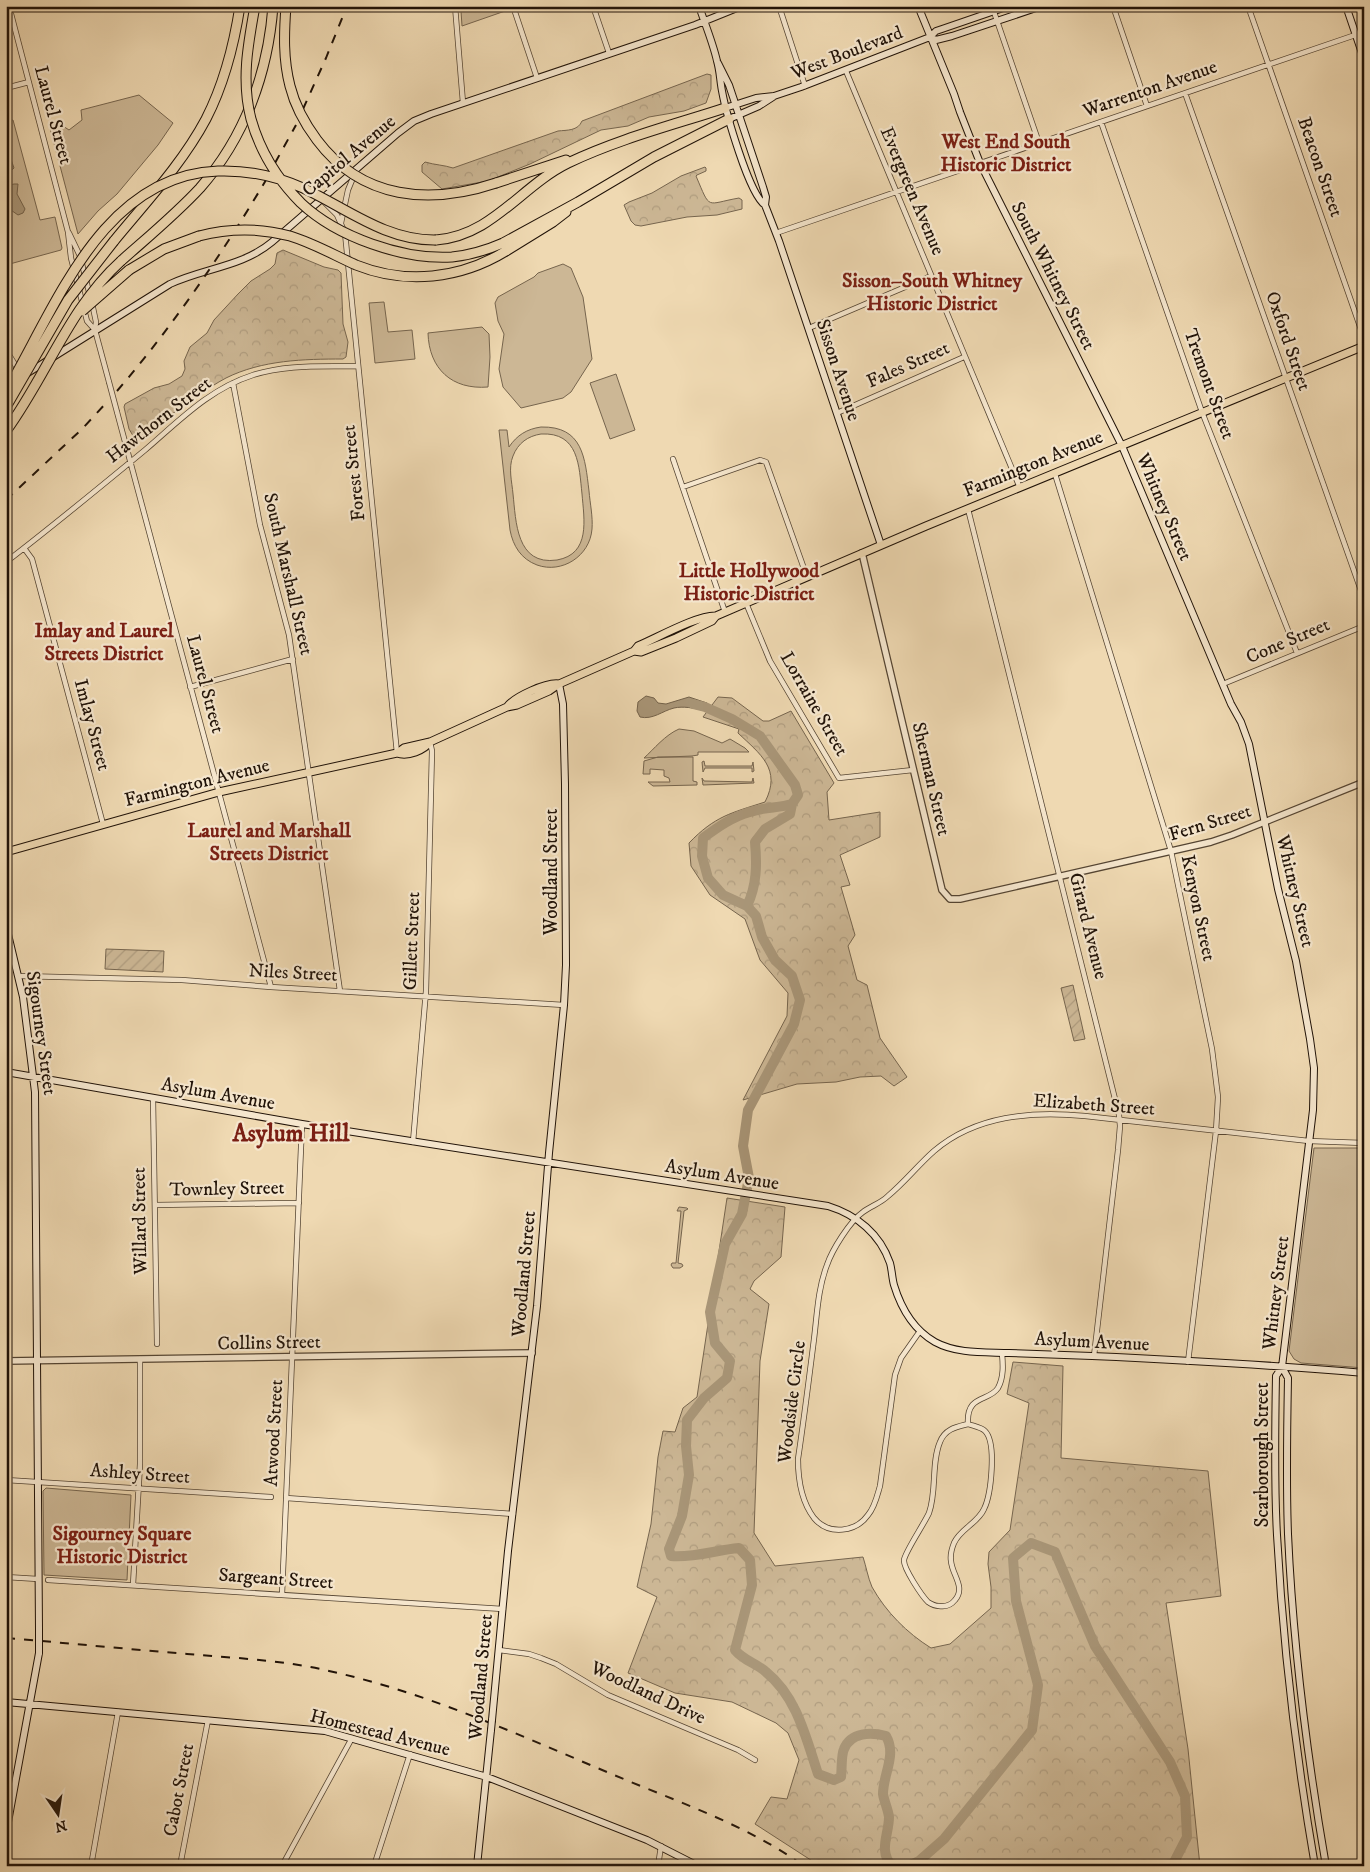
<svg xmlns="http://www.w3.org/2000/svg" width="1370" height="1872" font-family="'IM FELL DW Pica',serif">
	<defs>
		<pattern id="forest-crowns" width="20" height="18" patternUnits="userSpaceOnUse" patternTransform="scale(1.25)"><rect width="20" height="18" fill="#ccb795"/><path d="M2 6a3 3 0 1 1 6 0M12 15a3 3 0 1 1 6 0" fill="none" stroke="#af9c7f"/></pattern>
		<pattern id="garden-furrows" width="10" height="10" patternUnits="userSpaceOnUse" patternTransform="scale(1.25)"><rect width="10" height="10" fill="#ccb795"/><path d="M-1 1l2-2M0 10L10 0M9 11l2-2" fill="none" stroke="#af9c7f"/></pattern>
	</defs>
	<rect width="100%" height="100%" fill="#efd9b2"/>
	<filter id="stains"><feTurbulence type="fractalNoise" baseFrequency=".004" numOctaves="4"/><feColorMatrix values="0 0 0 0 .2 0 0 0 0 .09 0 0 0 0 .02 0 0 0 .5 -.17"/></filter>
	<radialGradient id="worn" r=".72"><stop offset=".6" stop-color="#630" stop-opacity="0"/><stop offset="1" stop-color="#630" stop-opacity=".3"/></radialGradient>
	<path fill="#ccb795" stroke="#76654e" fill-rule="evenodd" d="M 462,6 L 507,6 L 508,10 L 462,26 L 461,11 Z
		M 139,95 L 173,123 L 158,145 L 117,194 L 98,211 L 78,234 L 50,128 L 60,124 L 69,130 L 82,120 L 81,110 Z
		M 13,120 L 40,220 L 55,217 L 62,248 L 61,250 L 6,265 L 6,121 Z
		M 563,264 L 571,268 L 583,297 L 592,359 L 571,392 L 563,398 L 521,408 L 503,387 L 499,369 L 504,334 L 498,321 L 495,303 L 498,297 L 534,277 L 538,273 Z
		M 384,302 L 388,332 L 412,330 L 415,359 L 375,363 L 369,303 Z
		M 482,327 L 489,334 L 490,357 L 488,387 C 452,390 429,369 428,333 Z
		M 616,374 L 635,430 L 610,439 L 590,383 Z
		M 541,427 C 583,426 585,458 589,491 C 590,503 593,517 592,529 C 590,556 562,574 537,565 C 521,559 513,546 510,530 L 499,430 L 507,430 L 509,447 C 517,435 527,429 541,427 ZM 541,434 C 579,432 579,466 582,494 C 584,519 591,554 557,560 C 516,566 516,521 513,494 C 512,482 508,468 513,456 C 518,443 528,436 541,434 Z
		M 679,729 L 694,731 L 722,743 L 730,739 L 745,748 L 749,752 L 698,752 L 698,755 L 692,756 L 644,758 C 654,749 665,735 679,729 Z
		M 658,757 L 693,757 L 693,781 L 697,782 L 697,785 L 653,786 L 648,782 L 670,782 L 669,778 L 664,776 L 664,770 L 650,769 L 650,774 L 643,774 L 644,761 Z
		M 704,761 L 705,766 L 752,766 L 753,762 L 754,771 L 752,772 L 752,768 L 705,768 L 703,772 L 702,762 Z
		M 702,778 L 704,781 L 752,782 L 753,778 L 754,783 L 703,785 Z
		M 1314,1148 L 1364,1148 L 1364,1368 L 1301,1363 L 1294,1359 L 1289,1351 Z
		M 679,1207 L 687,1208 L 688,1209 L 684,1211 L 678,1263 L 682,1264 L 683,1266 L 680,1268 L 673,1268 L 671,1265 L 672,1263 L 676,1263 L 681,1211 L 677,1211 Z
		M 46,1488 L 131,1495 L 127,1580 L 44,1575 L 43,1491 Z"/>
	<path fill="url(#forest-crowns)" stroke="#76654e" d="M 707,74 L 711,75 L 711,89 L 706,103 L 684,111 L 649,117 L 628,126 L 601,130 L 530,164 L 488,181 L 442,189 L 422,172 L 422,165 L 425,162 C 435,165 444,165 453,168 L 558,131 C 567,130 578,131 582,121 Z
		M 705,167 L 706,168 L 706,171 L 697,175 L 696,176 C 711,211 705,204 739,198 L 742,200 L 742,209 L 717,215 L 687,217 L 641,226 L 635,225 L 631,221 L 624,205 L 629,202 L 652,193 L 681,176 Z
		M 283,250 L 324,267 L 338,270 L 341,273 L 343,324 L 348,342 L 346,357 L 343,359 C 304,359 262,360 226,378 C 207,388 190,402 172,414 C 160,421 151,433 139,440 L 135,439 L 129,429 L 124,407 L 125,404 L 154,388 L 169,384 L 182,376 L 185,369 L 184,361 L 190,347 L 207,333 L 214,320 L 238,294 L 251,281 L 270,269 L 275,264 L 277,253 Z
		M 718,697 L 732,698 L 763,721 L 769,721 L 791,711 L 834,783 L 827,792 L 829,820 L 880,812 L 880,837 L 840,855 L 850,885 L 841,887 L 855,935 L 848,946 L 857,980 L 867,985 L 880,1038 L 907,1077 L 894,1086 L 881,1076 L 860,1077 L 836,1082 L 797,1084 L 743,1100 L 787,1016 L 788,993 L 760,960 L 745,919 L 710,895 L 691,866 L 689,843 C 715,816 731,813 765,802 C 782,769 760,754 738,733 L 739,729 L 703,717 Z
		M 727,1198 L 785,1207 L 781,1257 L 754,1281 L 750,1289 L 769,1304 L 760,1361 L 754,1533 L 775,1566 L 863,1557 C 866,1566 868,1578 872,1587 C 886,1612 907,1633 931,1648 L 950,1644 L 991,1608 L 991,1587 L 988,1564 L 989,1552 L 1010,1530 L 1029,1403 L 1007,1394 L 1013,1362 L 1063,1366 L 1061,1458 L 1208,1471 L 1221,1596 L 1166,1603 L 1188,1749 L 1200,1866 L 820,1866 L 755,1824 L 771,1797 L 787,1799 L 799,1760 L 788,1733 L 776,1723 L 732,1702 L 675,1693 L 628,1673 L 657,1597 L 637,1587 L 651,1524 L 658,1457 L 663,1431 L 675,1432 L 683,1408 L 697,1397 Z"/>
	<path fill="url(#garden-furrows)" stroke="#76654e" d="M 106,949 L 164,951 L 163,972 L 105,969 Z
		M 1073,985 L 1085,1039 L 1074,1041 L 1061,988 Z"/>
	<path fill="#a99678" stroke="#73624b" d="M 6,140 L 9,141 L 7,148 L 14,168 L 11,171 L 6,171 Z
		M 14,184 L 18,184 L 17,194 L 25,209 L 23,213 L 18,215 L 8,208 L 6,209 L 6,186 Z
		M 646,696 L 654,698 L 658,703 L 666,704 L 689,697 L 707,703 L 702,710 C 694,708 683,706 674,708 C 662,711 653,720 640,717 L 637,711 L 638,702 Z"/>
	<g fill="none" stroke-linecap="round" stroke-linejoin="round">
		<path stroke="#a99678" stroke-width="10" d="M 693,704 L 705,707 L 732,719 L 760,736 L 795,785 L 798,795 L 792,804 C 779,808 764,807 750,812 C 732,817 718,827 703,838 L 702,856 L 708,878 L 723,895 L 747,906 L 756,916 L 762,937 L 775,960 L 792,976 L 800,1000 L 794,1024 L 748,1110 L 743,1146 L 749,1178 L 742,1214 L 725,1244 L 710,1312 L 715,1343 L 730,1361 L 727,1378 L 704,1398 L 687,1420 L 686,1446 L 689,1475 L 682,1516 L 669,1549 L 671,1556 C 694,1558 716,1550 739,1548 L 750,1560 L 752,1585 L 735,1650 C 744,1661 756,1663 766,1672 C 797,1697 806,1738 818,1774 L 834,1780 L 841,1777 C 842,1770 841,1755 844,1749 C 851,1732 871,1732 886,1736 C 897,1755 883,1774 883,1794 C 884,1801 888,1809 889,1817 C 889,1834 878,1851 892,1866
			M 747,906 C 757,885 757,864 755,842 L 765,829 L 790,814 L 792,804
			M 908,1866 L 919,1861 L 944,1839 L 1032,1730 L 1038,1685 L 1016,1601 L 1013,1558 L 1031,1543 L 1055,1552 L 1095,1646 L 1170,1762 L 1185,1796 L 1187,1837 L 1172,1866"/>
		<g stroke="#544432" stroke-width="6">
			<path id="minor" d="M 9,6 L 68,232 L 71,258 L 87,321 L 95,330
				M 455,6 L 463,103
				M 513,6 L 537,78
				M 593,6 L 609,53
				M 779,6 L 805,86
				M 1113,6 L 1147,106
				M 1248,6 L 1364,338
				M 994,12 L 1039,143
				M 846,71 L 1020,488
				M 6,88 L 29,82
				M 1185,93 L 1364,599
				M 1101,122 L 1202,412 L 1297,653
				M 324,202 L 337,215 L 345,233 L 397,753
				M 341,223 L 348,190 L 355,173
				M 69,233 L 80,256 L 90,296
				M 776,233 L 1364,32
				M 92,303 L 96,322 L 95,330 L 109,382
				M 809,328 L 931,276
				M 6,350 L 19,371
				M 233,383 L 260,525 L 289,635 L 340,991
				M 117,412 L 271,987
				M 837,413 L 964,357
				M 673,459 L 725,612
				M 1055,474 L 1171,851 L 1212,1049 L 1218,1097 L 1216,1131 L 1188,1362
				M 683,487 L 760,460 L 766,462 L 807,577
				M 968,509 L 1119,1115 L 1120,1126 L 1118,1150 L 1094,1356
				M 24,548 L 32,559 L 103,824
				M 6,562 C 53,526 99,488 145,450 C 179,421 209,389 253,375 C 287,364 323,367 358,366
				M 746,603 L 770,661 L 839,778 L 913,770
				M 1223,684 L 1364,626
				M 190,687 L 293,659
				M 19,976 L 182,980 L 271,987 L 564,1005
				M 153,1098 L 157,1344
				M 413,1142 L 426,991 L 432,751 L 430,742
				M 155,1205 L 299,1203
				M 920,1331 L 901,1358 L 895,1375 L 880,1486 C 877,1496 875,1507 868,1515 C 856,1532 829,1536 814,1518 C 801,1501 798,1480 798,1459 C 804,1419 809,1379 814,1339 C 817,1315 818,1288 827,1265 C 832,1250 850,1221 863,1212 C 871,1206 881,1203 888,1196 C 905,1182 918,1165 934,1151 C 976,1115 1032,1111 1085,1116 L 1309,1141 L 1364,1143
				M 968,1424 C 973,1426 981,1427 985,1431 C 997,1443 991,1495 984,1509 C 978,1523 960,1529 954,1543 C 952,1548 950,1555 951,1561 C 952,1575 966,1587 955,1600 C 951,1605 945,1607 939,1606 C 935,1606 931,1604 928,1602 C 922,1596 903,1568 904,1560 C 905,1552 924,1524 929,1513 C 937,1491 931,1463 940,1442 C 945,1429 956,1427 968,1424 C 966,1394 989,1402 998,1388 C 1004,1377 1003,1364 1002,1353
				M 6,1480 L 271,1497
				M 286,1498 L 513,1514
				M 6,1577 L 38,1579
				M 48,1580 L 503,1609
				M 133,1585 L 140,1464 L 140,1359
				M 282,1595 L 302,1124
				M 499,1650 L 529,1654 L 541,1658 L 556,1664 L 608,1695 L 738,1750 L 755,1760
				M 91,1866 L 118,1712
				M 180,1866 L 208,1720
				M 282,1866 L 352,1738
				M 374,1866 L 410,1754
				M 658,1866 L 661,1846"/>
		</g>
		<g stroke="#544432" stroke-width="8">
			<path id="tertiary" d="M 862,553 L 942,890 L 950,899 L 960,899 L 1211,842 L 1232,835 L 1364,782
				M 6,1361 L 532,1353"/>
		</g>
		<g stroke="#211308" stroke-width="8">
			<path id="secondary" d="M 699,6 C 705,24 713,43 717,61 C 720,71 720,81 722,91 C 726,113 749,194 765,205
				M 918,6 L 954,94 L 960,112 L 980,163 L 1122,446 L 1231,704 L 1241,722 L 1249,744 L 1278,889 L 1296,961 L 1310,1039 L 1314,1068 L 1313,1110 L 1282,1367 L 1276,1376 C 1275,1429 1274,1482 1277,1535 C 1283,1646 1296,1756 1315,1866
				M 1346,6 L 1364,59
				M 930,37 L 936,40 L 952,36 L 1042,6
				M 718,63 L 729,85 L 763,187 L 766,197 L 765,205 L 779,241 L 881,545
				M 725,108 L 756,98 L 774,96 L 801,87 L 930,37 L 936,31 L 942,29 L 1009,6
				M 729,119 L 759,106 L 773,97
				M 26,374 L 170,284 C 204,268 242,267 272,242 L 398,133 L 414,121 L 431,114 L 695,25 L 742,6
				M 6,926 L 23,997 L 35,1092 L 39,1629
				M 6,1072 L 302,1124 L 828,1206 C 857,1215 880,1234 890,1263 C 892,1270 892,1278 894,1285 C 901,1308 914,1330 935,1342 C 957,1354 985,1352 1009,1353 C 1037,1354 1065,1355 1092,1356 C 1183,1360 1273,1365 1364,1373
				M 1282,1367 L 1288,1378 C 1287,1430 1286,1482 1288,1534 C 1293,1645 1307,1756 1326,1866
				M 6,1702 L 325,1731 L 487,1777 L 647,1840 L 698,1866
				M 492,1720 L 508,1551 L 537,1306 L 549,1153 L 564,1005 L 566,965 L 565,784 L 563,704 L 559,684
				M 6,1833 L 39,1653
				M 477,1866 L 491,1730"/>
		</g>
		<g stroke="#211308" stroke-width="9">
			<path id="primary" d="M 634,651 L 638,646 C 657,638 698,615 716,616
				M 507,707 C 514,697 547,682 559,684
				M 397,753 C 408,757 424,750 430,742
				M 6,852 L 219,792 L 397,753 L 404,748 L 430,742 L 507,707 L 517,705 L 549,691 L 559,684 L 634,651 L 641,652 L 676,638 L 712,621 L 716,616 L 926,526 L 1364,346"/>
		</g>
		<g stroke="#211308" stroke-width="11">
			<path id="motorway" d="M 496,183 L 566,160
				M 436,240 C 492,236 521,186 568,163 C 618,139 673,125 725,108
				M 114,241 C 146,202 182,164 206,119 C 224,84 234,45 240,6
				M 503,243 L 578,202 L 654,157 L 729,119
				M 506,251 L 553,222 L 566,212
				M 121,261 C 148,237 176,214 200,188 C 245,137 268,73 273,6
				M 129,270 L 164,249 L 199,236"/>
		</g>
		<use href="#minor" stroke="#f5e6cd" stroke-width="4.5"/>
		<use href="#tertiary" stroke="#f5e6cd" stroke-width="5.5"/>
		<use href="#secondary" stroke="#f5e6cd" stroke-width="6"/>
		<use href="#primary" stroke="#efd9b2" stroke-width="7"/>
		<use href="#motorway" stroke="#efd9b2" stroke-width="9"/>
		<path stroke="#211308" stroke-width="2" stroke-dasharray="9 9" stroke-linecap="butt" d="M 303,109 L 326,58 L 347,6
			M 275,163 L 296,125
			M 117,391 C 173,326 222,254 266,180
			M 6,500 L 82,429 L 108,401
			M 6,1638 C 67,1643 127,1649 187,1654 C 234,1658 283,1660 329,1671 C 429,1693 521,1736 614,1775 C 678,1802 747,1825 804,1866"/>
		<g stroke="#544432" stroke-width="6" stroke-linecap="butt">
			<path id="minor-bridge" d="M 109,382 L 117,412"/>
		</g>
		<g stroke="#211308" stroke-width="8" stroke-linecap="butt">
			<path id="secondary-bridge" d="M 39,1629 L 39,1653
				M 491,1730 L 492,1720"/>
		</g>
		<g stroke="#211308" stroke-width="11" stroke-linecap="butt">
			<path id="motorway-bridge" d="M 255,6 C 248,44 241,81 251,119 C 260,151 278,180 301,203 C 337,237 403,260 452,257 C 470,255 487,250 503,243
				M 286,6 C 284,33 283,59 290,86 C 295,106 305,124 317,140 C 362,200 430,205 496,183
				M 199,236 C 229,228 260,228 290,236 C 313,243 334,255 356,265 C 406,285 460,279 506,251
				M 82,311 L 129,270
				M 6,392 C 56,307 102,175 218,171 C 248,170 276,176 303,188 C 346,208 386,241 436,240
				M 6,407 L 68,300 L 114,241
				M 6,431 C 47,375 69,308 121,261"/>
		</g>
		<use href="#minor-bridge" stroke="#f5e6cd" stroke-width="4.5"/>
		<use href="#secondary-bridge" stroke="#f5e6cd" stroke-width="6"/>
		<use href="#motorway-bridge" stroke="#efd9b2" stroke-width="9"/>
	</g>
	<g text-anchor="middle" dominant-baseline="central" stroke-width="4.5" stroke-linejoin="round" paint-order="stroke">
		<g font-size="19" fill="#211308" stroke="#f5e6cd">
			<text transform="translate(847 53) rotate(-21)">West Boulevard</text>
			<text transform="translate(1150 89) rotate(-19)">Warrenton Avenue</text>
			<text transform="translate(53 115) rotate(75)">Laurel Street</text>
			<text transform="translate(349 156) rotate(-40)">Capitol Avenue</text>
			<text transform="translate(1320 167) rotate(71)">Beacon Street</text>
			<text transform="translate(912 191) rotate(67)">Evergreen Avenue</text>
			<text transform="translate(1053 276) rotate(63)">South Whitney Street</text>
			<text transform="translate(1288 341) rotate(71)">Oxford Street</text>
			<text transform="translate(908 365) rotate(-24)">Fales Street</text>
			<text transform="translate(838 370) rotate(72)">Sisson Avenue</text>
			<text transform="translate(1209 384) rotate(70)">Tremont Street</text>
			<text transform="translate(159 420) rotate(-38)">Hawthorn Street</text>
			<text transform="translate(1033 464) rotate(-22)">Farmington Avenue</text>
			<text transform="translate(354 473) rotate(-96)">Forest Street</text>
			<text transform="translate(1164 507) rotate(67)">Whitney Street</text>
			<text transform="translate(288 574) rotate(77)">South Marshall Street</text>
			<text transform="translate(1288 641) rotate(-23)">Cone Street</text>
			<text transform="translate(205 684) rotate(75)">Laurel Street</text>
			<text transform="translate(814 704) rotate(60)">Lorraine Street</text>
			<text transform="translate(92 725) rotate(75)">Imlay Street</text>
			<text transform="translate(931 779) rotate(77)">Sherman Street</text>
			<text transform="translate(197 783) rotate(-14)">Farmington Avenue</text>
			<text transform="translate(1210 823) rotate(-17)">Fern Street</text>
			<text transform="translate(551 872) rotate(-90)">Woodland Street</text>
			<text transform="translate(1295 891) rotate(77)">Whitney Street</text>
			<text transform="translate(1198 908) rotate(78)">Kenyon Street</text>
			<text transform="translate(1088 926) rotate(76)">Girard Avenue</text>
			<text transform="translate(412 941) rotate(-88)">Gillett Street</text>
			<text transform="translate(293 973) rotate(3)">Niles Street</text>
			<text transform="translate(41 1033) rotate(82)">Sigourney Street</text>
			<text transform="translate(218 1094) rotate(10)">Asylum Avenue</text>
			<text transform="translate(1094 1105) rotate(4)">Elizabeth Street</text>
			<text transform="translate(722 1175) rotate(9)">Asylum Avenue</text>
			<text transform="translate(227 1189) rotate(-1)">Townley Street</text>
			<text transform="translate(140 1221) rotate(-91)">Willard Street</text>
			<text transform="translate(524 1274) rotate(-85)">Woodland Street</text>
			<text transform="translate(1276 1293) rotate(-83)">Whitney Street</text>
			<text transform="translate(1092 1342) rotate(3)">Asylum Avenue</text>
			<text transform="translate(269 1343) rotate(-1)">Collins Street</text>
			<text transform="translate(792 1402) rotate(-83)">Woodside Circle</text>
			<text transform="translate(274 1433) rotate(-87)">Atwood Street</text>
			<text transform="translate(1262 1455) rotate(-90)">Scarborough Street</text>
			<text transform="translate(140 1474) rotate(4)">Ashley Street</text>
			<text transform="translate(276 1579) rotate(4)">Sargeant Street</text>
			<text transform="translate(481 1677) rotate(-85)">Woodland Street</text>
			<text transform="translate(648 1693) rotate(25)">Woodland Drive</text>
			<text transform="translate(380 1733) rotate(14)">Homestead Avenue</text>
			<text transform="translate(179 1790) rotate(-79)">Cabot Street</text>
		</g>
		<g font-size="20" font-weight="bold" fill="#7a1f14" stroke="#f5e6cd">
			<text x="1006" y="142">West End South<tspan x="1006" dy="23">Historic District</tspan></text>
			<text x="932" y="281">Sisson–South Whitney<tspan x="932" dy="23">Historic District</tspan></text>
			<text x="749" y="571">Little Hollywood<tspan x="749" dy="23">Historic District</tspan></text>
			<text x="104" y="631">Imlay and Laurel<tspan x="104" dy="23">Streets District</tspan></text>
			<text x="269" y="831">Laurel and Marshall<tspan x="269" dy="23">Streets District</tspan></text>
			<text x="122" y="1534">Sigourney Square<tspan x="122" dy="23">Historic District</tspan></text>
		</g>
		<g font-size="24" font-weight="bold" fill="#7a1f14" stroke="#f5e6cd">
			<text x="291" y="1134">Asylum Hill</text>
		</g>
	</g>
	<rect width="1370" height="1872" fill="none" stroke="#efd9b2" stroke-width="25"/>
	<rect x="8" y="8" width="1355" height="1857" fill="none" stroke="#211308" stroke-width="2.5"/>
	<rect x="12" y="12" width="1345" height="1847" fill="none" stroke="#211308"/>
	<g transform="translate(58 1814) rotate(167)" stroke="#f5e6cd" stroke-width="4" paint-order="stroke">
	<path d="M0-4L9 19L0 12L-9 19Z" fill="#211308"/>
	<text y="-8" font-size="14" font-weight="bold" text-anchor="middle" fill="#211308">N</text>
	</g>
	<rect width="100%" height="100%" filter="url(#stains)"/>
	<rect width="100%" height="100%" fill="url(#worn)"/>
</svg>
